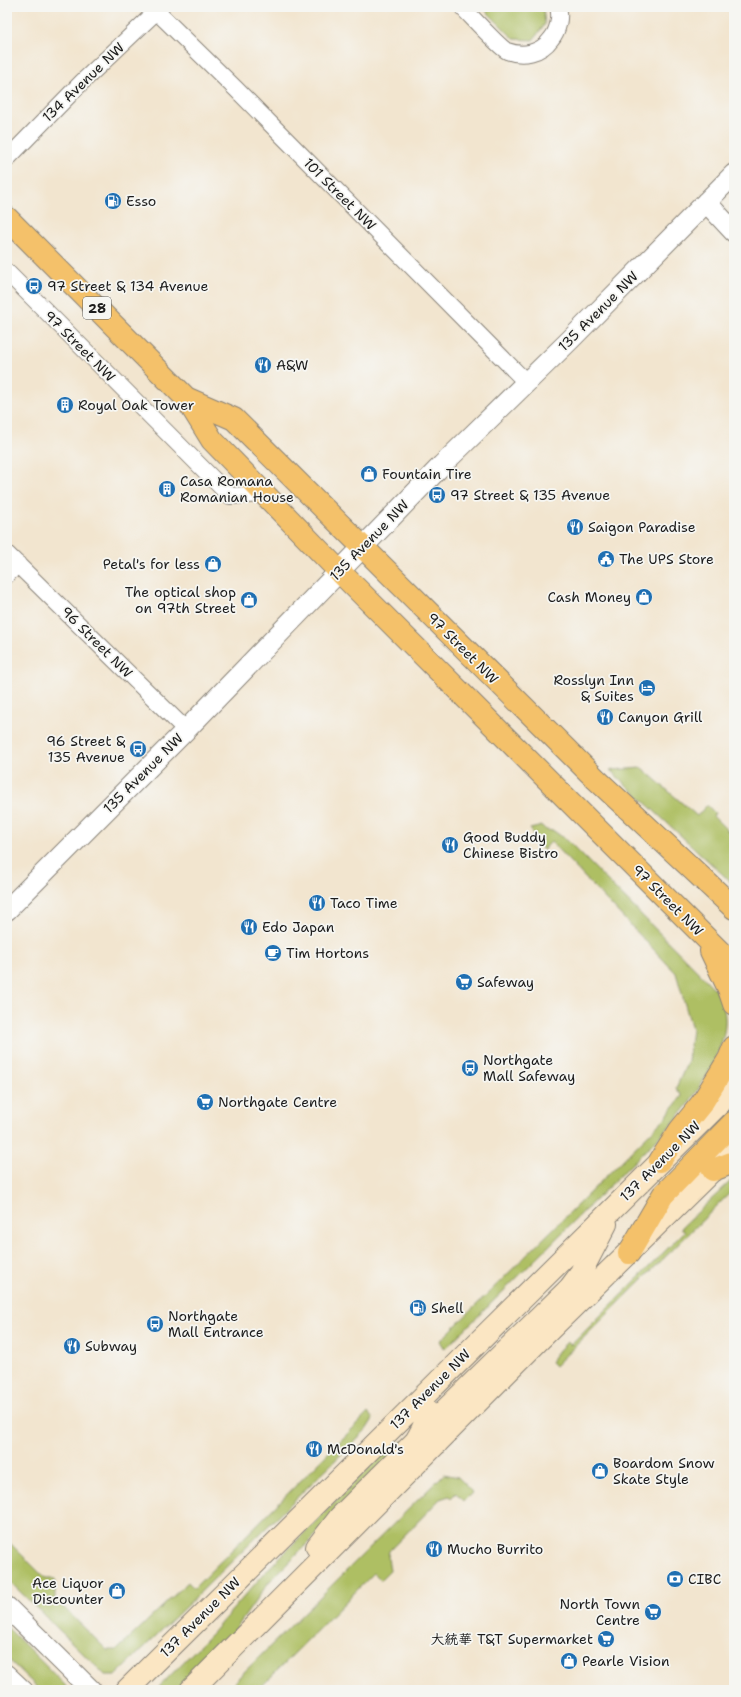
<svg xmlns="http://www.w3.org/2000/svg" width="741" height="1697" font-family="'Shantell Sans','LXGW WenKai TC',sans-serif">
	<rect width="100%" height="100%" fill="#f6f6f2"/>
	<filter id="ink" filterUnits="userSpaceOnUse"><feTurbulence type="fractalNoise" baseFrequency=".025" numOctaves="2"/><feDisplacementMap in="SourceGraphic" scale="8" xChannelSelector="R" yChannelSelector="G"/><feConvolveMatrix kernelMatrix="1 2 1 2 8 2 1 2 1" color-interpolation-filters="sRGB"/></filter>
	<filter id="wash" filterUnits="userSpaceOnUse"><feTurbulence type="fractalNoise" baseFrequency=".012" numOctaves="4" result="noise"/><feDisplacementMap in="SourceGraphic" scale="16" xChannelSelector="R" yChannelSelector="G"/><feGaussianBlur stdDeviation="0.9" result="paint"/><feColorMatrix in="noise" values="0 0 0 0 0 0 0 0 0 0 0 0 0 0 0 0 0 1.4 0 .05"/><feComposite in="paint" operator="in"/></filter>
	<g filter="url(#wash)">
		<rect width="100%" height="100%" fill="#f2e5cf"/>
		<path fill="#aebf63" stroke="#656e40" d="M 482,7 L 543,7 L 545,24 L 533,40 L 514,39 Z
			M 642,768 L 697,816 L 707,805 L 715,813 L 713,816 L 734,837 L 734,885 L 610,770 Z
			M 542,826 L 546,830 L 554,831 L 569,842 L 713,987 C 717,993 722,1000 723,1006 C 735,1043 695,1096 673,1123 L 445,1349 L 440,1341 L 665,1118 L 682,1096 L 676,1088 L 688,1061 L 692,1029 L 676,973 L 551,842 L 543,850 L 530,829 Z
			M 734,1178 L 734,1189 L 555,1366 L 551,1362 L 559,1350 L 567,1342 L 571,1345 L 685,1231 L 681,1228 Z
			M 368,1413 L 373,1419 L 366,1430 L 116,1675 L 105,1675 L 7,1579 L 7,1540 L 46,1579 L 55,1579 L 55,1599 L 51,1600 L 56,1600 L 107,1650 L 117,1650 L 188,1582 L 194,1588 Z
			M 403,1441 L 406,1445 L 269,1582 L 235,1630 L 218,1650 L 177,1690 L 156,1690 L 213,1632 L 269,1568 L 381,1456 Z
			M 444,1474 L 458,1477 L 473,1492 L 464,1501 L 456,1493 L 451,1498 L 449,1496 L 440,1499 L 389,1551 L 388,1557 L 390,1571 L 381,1580 L 374,1573 L 258,1690 L 226,1690 Z
			M 7,1627 L 70,1690 L 40,1690 L 7,1658 Z"/>
	</g>
	<g filter="url(#ink)">
		<g fill="none" stroke-linecap="round" stroke-linejoin="round">
			<g stroke="#878076" stroke-width="18">
				<path id="minor" d="M 152,7 L 236,89 L 526,382
					M 462,7 C 470,15 500,48 507,51 C 523,57 541,53 551,39 C 558,31 561,17 558,7
					M 7,159 L 82,82 L 161,7
					M 7,272 L 230,496 L 265,494
					M 7,554 L 186,730
					M 7,575 L 18,564
					M 7,1673 L 25,1690"/>
			</g>
			<g stroke="#878076" stroke-width="22">
				<path id="tertiary" d="M 706,202 L 734,232
					M 7,910 L 186,730 L 442,465 L 570,340 L 734,174
					M 7,1607 L 91,1690"/>
			</g>
			<g stroke="#878076" stroke-width="24">
				<path id="secondary" d="M 437,1443 L 436,1428 L 441,1414 L 570,1288 L 579,1276 L 606,1224
					M 317,1547 L 340,1517 L 416,1441 C 423,1429 429,1419 424,1406
					M 127,1690 L 734,1089
					M 191,1690 L 538,1341 L 734,1149"/>
			</g>
			<g stroke="#878076" stroke-width="24">
				<path id="primary" d="M 7,218 L 186,398 L 212,440 L 339,571 L 734,966
					M 186,398 L 234,419 L 596,779 L 734,908
					M 711,951 L 729,989 L 734,1004
					M 660,1161 L 680,1130 L 702,1103 L 729,1059 L 734,1047
					M 713,1170 L 734,1162
					M 629,1253 L 663,1195 L 734,1122"/>
			</g>
			<use href="#minor" stroke="#fff" stroke-width="16"/>
			<use href="#tertiary" stroke="#fff" stroke-width="20"/>
			<use href="#secondary" stroke="#fbe6c3" stroke-width="22"/>
			<use href="#primary" stroke="#f4c16a" stroke-width="22"/>
		</g>
	</g>
	<defs>
		<g id="fuel-disc" transform="scale(0.9)"><circle r="9.5" fill="#1f6fb2" stroke="#f6f6f2"/><path d="M-5.5-6h7V0h2V4h1.3V-2.5L3-4.5l.8-.8L6-3V5H2.5V1h-1V6h-7ZM-4.2-4.7v3.2H.2V-4.7Z" fill="#fff"/></g>
		<g id="bus-disc" transform="scale(0.9)"><circle r="9.5" fill="#1f6fb2" stroke="#f6f6f2"/><path d="M-5-6H5V4H4V6H2V4H-2V6H-4V4H-5ZM-3.5-4V0h7V-4ZM-3.5 1.2v1.5H-2V1.2ZM2 1.2v1.5H3.5V1.2Z" fill="#fff"/></g>
		<g id="restaurant-disc" transform="scale(0.9)"><circle r="9.5" fill="#1f6fb2" stroke="#f6f6f2"/><path d="M-5-6h1v4h1v-4h1v4h1v-4h1v5L-1.5 .5V6h-2V.5L-5-1ZM5-6V6H3V1.5H1.5Q1.5-4 5-6Z" fill="#fff"/></g>
		<g id="building-disc" transform="scale(0.9)"><circle r="9.5" fill="#1f6fb2" stroke="#f6f6f2"/><path d="M-4-6H4V6H1V3H-1V6H-4ZM-2.5-4.3h1.7v1.8h-1.7ZM.8-4.3h1.7v1.8H.8ZM-2.5-1h1.7V.8h-1.7ZM.8-1h1.7V.8H.8Z" fill="#fff"/></g>
		<g id="shop-disc" transform="scale(0.9)"><circle r="9.5" fill="#1f6fb2" stroke="#f6f6f2"/><path d="M-5-2.5h2.3a2.7 3.5 0 0 1 5.4 0H5L5.5 6h-11ZM-1.5-2.5h3a1.5 2.3 0 0 0-3 0Z" fill="#fff"/></g>
		<g id="civic-disc" transform="scale(0.9)"><circle r="9.5" fill="#1f6fb2" stroke="#f6f6f2"/><path d="M-.6-6.5H3V-4.5H.6V-3L4-1V1h2V6H-6V1h2V-1L-.6-3ZM-1.2 2.5V6h2.4V2.5Z" fill="#fff"/></g>
		<g id="hotel-disc" transform="scale(0.9)"><circle r="9.5" fill="#1f6fb2" stroke="#f6f6f2"/><path d="M-6-4.5h1.5V1H6V5H4.5V3h-9V5H-6ZM-4 0a1.8 1.8 0 1 1 3.6 0ZM.5 0V-2.5h3Q6-2.5 6 0Z" fill="#fff"/></g>
		<g id="cafe-disc" transform="scale(0.9)"><circle r="9.5" fill="#1f6fb2" stroke="#f6f6f2"/><path d="M-5.5-4.5H6V0H3Q3 3.5 0 3.5H-2.5Q-5.5 3.5-5.5 0ZM3-3.2v2h1.7v-2ZM-6 4.5H4V6H-6Z" fill="#fff"/></g>
		<g id="supermarket-disc" transform="scale(0.9)"><circle r="9.5" fill="#1f6fb2" stroke="#f6f6f2"/><path d="M-6-5.5h2.5l.6 2H6L4.5 2H-2.5L-4.4-4H-6ZM-1.5 3.2a1.3 1.3 0 1 0 .1 0ZM3 3.2a1.3 1.3 0 1 0 .1 0Z" fill="#fff"/></g>
		<g id="bank-disc" transform="scale(0.9)"><circle r="9.5" fill="#1f6fb2" stroke="#f6f6f2"/><path d="M-6-4H6V4H-6ZM0-2.3a2.3 2.3 0 1 0 0 4.6a2.3 2.3 0 1 0 0-4.6Z" fill="#fff"/></g>
	</defs>
	<g fill-rule="evenodd">
		<use href="#fuel-disc" x="113" y="201"/>
		<use href="#bus-disc" x="34" y="286"/>
		<use href="#restaurant-disc" x="263" y="365"/>
		<use href="#building-disc" x="65" y="405"/>
		<use href="#shop-disc" x="369" y="474"/>
		<use href="#building-disc" x="167" y="489"/>
		<use href="#bus-disc" x="437" y="495"/>
		<use href="#restaurant-disc" x="575" y="527"/>
		<use href="#civic-disc" x="606" y="559"/>
		<use href="#shop-disc" x="213" y="564"/>
		<use href="#shop-disc" x="644" y="597"/>
		<use href="#shop-disc" x="249" y="600"/>
		<use href="#hotel-disc" x="647" y="688"/>
		<use href="#restaurant-disc" x="605" y="717"/>
		<use href="#bus-disc" x="138" y="749"/>
		<use href="#restaurant-disc" x="450" y="845"/>
		<use href="#restaurant-disc" x="317" y="903"/>
		<use href="#restaurant-disc" x="249" y="927"/>
		<use href="#cafe-disc" x="273" y="953"/>
		<use href="#supermarket-disc" x="464" y="982"/>
		<use href="#bus-disc" x="470" y="1068"/>
		<use href="#supermarket-disc" x="205" y="1102"/>
		<use href="#fuel-disc" x="418" y="1308"/>
		<use href="#bus-disc" x="155" y="1324"/>
		<use href="#restaurant-disc" x="72" y="1346"/>
		<use href="#restaurant-disc" x="314" y="1449"/>
		<use href="#shop-disc" x="600" y="1471"/>
		<use href="#restaurant-disc" x="434" y="1549"/>
		<use href="#bank-disc" x="675" y="1579"/>
		<use href="#shop-disc" x="117" y="1591"/>
		<use href="#supermarket-disc" x="653" y="1612"/>
		<use href="#supermarket-disc" x="606" y="1639"/>
		<use href="#shop-disc" x="569" y="1661"/>
	</g>
	<g text-anchor="middle" dominant-baseline="central" stroke-width="3.5" stroke-linejoin="round" paint-order="stroke">
		<rect fill="#f6f6f2" stroke="#5d5d5c" stroke-width="1" x="83" y="297" width="28" height="22" rx="3"/>
		<g font-size="13" font-weight="bold" fill="#1c1c1c">
			<text x="97" y="308">28</text>
		</g>
		<g font-size="14" fill="#1c1c1c" stroke="#f6f6f2">
			<text transform="translate(83 82) rotate(-44)">134 Avenue NW</text>
			<text transform="translate(340 194) rotate(45)">101 Street NW</text>
			<text transform="translate(598 311) rotate(-45)">135 Avenue NW</text>
			<text transform="translate(80 346) rotate(45)">97 Street NW</text>
			<text transform="translate(369 540) rotate(-46)">135 Avenue NW</text>
			<text transform="translate(97 642) rotate(45)">96 Street NW</text>
			<text transform="translate(463 648) rotate(45)">97 Street NW</text>
			<text transform="translate(143 773) rotate(-45)">135 Avenue NW</text>
			<text transform="translate(668 900) rotate(45)">97 Street NW</text>
			<text transform="translate(660 1161) rotate(-45)">137 Avenue NW</text>
			<text transform="translate(430 1389) rotate(-45)">137 Avenue NW</text>
			<text transform="translate(200 1617) rotate(-45)">137 Avenue NW</text>
		</g>
		<g font-size="14" fill="#1c1c1c" stroke="#f6f6f2" text-anchor="start">
			<text x="126" y="201">Esso</text>
			<text x="47" y="286">97 Street &amp; 134 Avenue</text>
			<text x="276" y="365">A&amp;W</text>
			<text x="78" y="405">Royal Oak Tower</text>
			<text x="382" y="474">Fountain Tire</text>
			<text x="180" y="481">Casa Romana<tspan x="180" dy="16">Romanian House</tspan></text>
			<text x="450" y="495">97 Street &amp; 135 Avenue</text>
			<text x="588" y="527">Saigon Paradise</text>
			<text x="619" y="559">The UPS Store</text>
			<text x="200" y="564" text-anchor="end">Petal's for less</text>
			<text x="236" y="592" text-anchor="end">The optical shop<tspan x="236" dy="16">on 97th Street</tspan></text>
			<text x="631" y="597" text-anchor="end">Cash Money</text>
			<text x="634" y="680" text-anchor="end">Rosslyn Inn<tspan x="634" dy="16">&amp; Suites</tspan></text>
			<text x="618" y="717">Canyon Grill</text>
			<text x="125" y="741" text-anchor="end">96 Street &amp;<tspan x="125" dy="16">135 Avenue</tspan></text>
			<text x="463" y="837">Good Buddy<tspan x="463" dy="16">Chinese Bistro</tspan></text>
			<text x="330" y="903">Taco Time</text>
			<text x="262" y="927">Edo Japan</text>
			<text x="286" y="953">Tim Hortons</text>
			<text x="477" y="982">Safeway</text>
			<text x="483" y="1060">Northgate<tspan x="483" dy="16">Mall Safeway</tspan></text>
			<text x="218" y="1102">Northgate Centre</text>
			<text x="431" y="1308">Shell</text>
			<text x="168" y="1316">Northgate<tspan x="168" dy="16">Mall Entrance</tspan></text>
			<text x="85" y="1346">Subway</text>
			<text x="327" y="1449">McDonald's</text>
			<text x="613" y="1463">Boardom Snow<tspan x="613" dy="16">Skate Style</tspan></text>
			<text x="447" y="1549">Mucho Burrito</text>
			<text x="688" y="1579">CIBC</text>
			<text x="104" y="1583" text-anchor="end">Ace Liquor<tspan x="104" dy="16">Discounter</tspan></text>
			<text x="640" y="1604" text-anchor="end">North Town<tspan x="640" dy="16">Centre</tspan></text>
			<text x="593" y="1639" text-anchor="end">大統華 T&amp;T Supermarket</text>
			<text x="582" y="1661">Pearle Vision</text>
		</g>
	</g>
	<rect width="741" height="1697" fill="none" stroke="#f6f6f2" stroke-width="24"/>
</svg>
